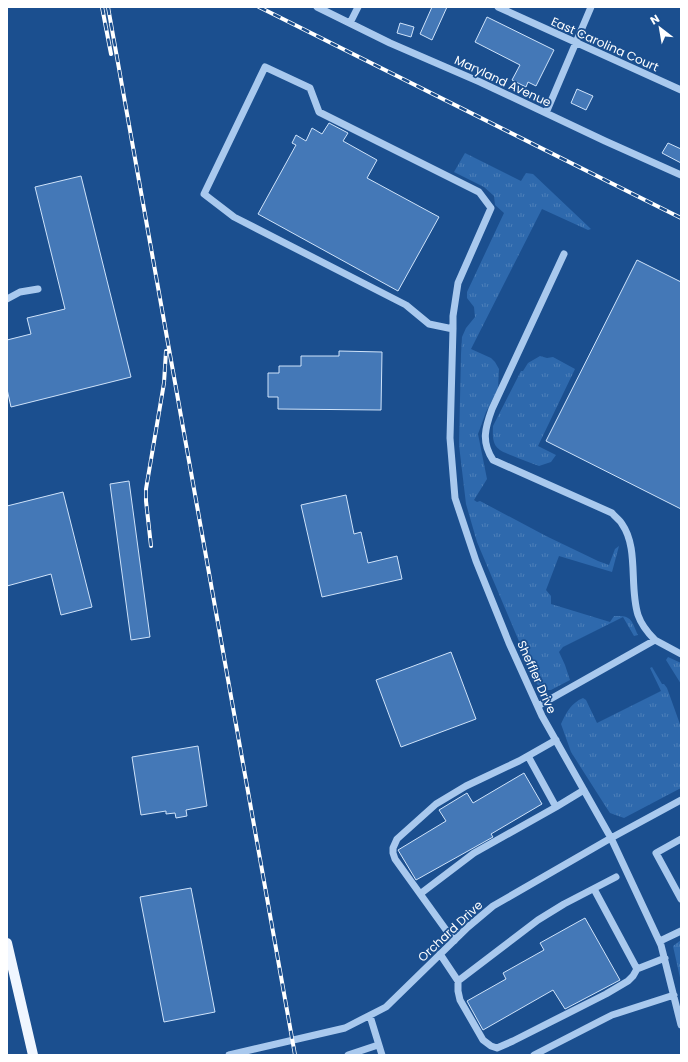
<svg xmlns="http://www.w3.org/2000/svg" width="688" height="1062" font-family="Poppins,sans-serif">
	<defs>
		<pattern id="grass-tufts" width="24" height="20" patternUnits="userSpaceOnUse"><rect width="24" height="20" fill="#2e69ad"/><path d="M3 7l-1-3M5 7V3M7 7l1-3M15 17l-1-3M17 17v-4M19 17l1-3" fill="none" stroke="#4d80b9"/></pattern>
	</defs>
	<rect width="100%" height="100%" fill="#1b4f8f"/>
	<path fill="url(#grass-tufts)" d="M 465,153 L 521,181 L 526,173 L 533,174 L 591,229 L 588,230 L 542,209 L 471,349 L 491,358 L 495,362 L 499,369 L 498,389 L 486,412 L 478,434 L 487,479 L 474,500 L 477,502 L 480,501 L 546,536 L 598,561 L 609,565 L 615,549 L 619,546 L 612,572 L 559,556 L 546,590 L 551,596 L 551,604 L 610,622 L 614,616 C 632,615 631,620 638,635 L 634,636 L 623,617 L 563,647 L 559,652 L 565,665 L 570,680 L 551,690 L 543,690 L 537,684 L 477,542 L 466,504 L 459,445 L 461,354 L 462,337 L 466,328 L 475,317 L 474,307 L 467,298 L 467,292 L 504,213 L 495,205 L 494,196 L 484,187 L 454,172 Z
		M 540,356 L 547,358 L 553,357 L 575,369 L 538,446 L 556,455 L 551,462 L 539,466 C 530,463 521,459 513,456 C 495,449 492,446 493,426 L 521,371 L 523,371 L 528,363 Z
		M 668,657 L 681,663 L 681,684 L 666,660 Z
		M 652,667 L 662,684 L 664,684 L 667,688 L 681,727 L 681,788 L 624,818 L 610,813 L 606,807 L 571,752 L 561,724 C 566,713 571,703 583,698 L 586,700 L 597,723 L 661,691 L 650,668 Z
		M 681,940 L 681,982 L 673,946 Z"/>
	<path fill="#4478b7" stroke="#cfe3fa" d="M 432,7 L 447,7 L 432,40 L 420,34 Z
		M 487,17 L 554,50 L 536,86 L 528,82 L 526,87 L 512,80 L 520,65 L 475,42 Z
		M 400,23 L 414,27 L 411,37 L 397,33 Z
		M 577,89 L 593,96 L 586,110 L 571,103 Z
		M 329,123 L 348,133 L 343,141 L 377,160 L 367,178 L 439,217 L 398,291 L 258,214 L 296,145 L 292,143 L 296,135 L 306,141 L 312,128 L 322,134 Z
		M 668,143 L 681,149 L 681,163 L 662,153 Z
		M 81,176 L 131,377 L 11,407 L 7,389 L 7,340 L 31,334 L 27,318 L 65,309 L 35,187 Z
		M 637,260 L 681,282 L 681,509 L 546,441 Z
		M 339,351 L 382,352 L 381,410 L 278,409 L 278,397 L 268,397 L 268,373 L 279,373 L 279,366 L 301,366 L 301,356 L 339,356 Z
		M 129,481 L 150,637 L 131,640 L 110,484 Z
		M 63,492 L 92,607 L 61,615 L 51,574 L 7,586 L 7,506 Z
		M 346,495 L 354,534 L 361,532 L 368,563 L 397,556 L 402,579 L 322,597 L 301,505 Z
		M 451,652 L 476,719 L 401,747 L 376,680 Z
		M 198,746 L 207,806 L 186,810 L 187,816 L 176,818 L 175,813 L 166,814 L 166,811 L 141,815 L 132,757 Z
		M 524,773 L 542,804 L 491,834 L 493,837 L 416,880 L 398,850 L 446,821 L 439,810 L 467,793 L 473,803 Z
		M 191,888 L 215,1012 L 164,1022 L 140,897 Z
		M 585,918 L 620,980 L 565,1009 L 553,990 L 483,1030 L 467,1001 L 506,979 L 503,973 L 544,950 L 540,943 Z"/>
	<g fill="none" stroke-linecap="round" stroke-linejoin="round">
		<path stroke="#a9c9ee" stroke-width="7" d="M 317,7 L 390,43 L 480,82 L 605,141 L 681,175
			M 498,7 L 681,90
			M 350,23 L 358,7
			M 546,113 L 591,7
			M 564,254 L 492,409 C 485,428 481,442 493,460 L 612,513 C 615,517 620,520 622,524 C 639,548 629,587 638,615 C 641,624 648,633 655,640
			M 7,299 L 20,292 L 38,289
			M 453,329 L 429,324 L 406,305 L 234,217 L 204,194 L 265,67 L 310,88 L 319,112 L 479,192 L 491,208 L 458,283 L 453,316 L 453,329 L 450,438 L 455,498 L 476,561 L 509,643 L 542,716 L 611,838 L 661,945 L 681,1025
			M 538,706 L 655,640 L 681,654
			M 528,756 L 556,807 L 584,790
			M 681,839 L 656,853 L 681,899
			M 594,889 L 637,969 L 665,958
			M 420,894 L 474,853 L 556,807
			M 454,941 L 395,859 L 393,853 L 393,848 L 397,839 L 436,804 L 466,786 L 519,761 L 556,740
			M 660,941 L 681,931
			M 440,954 L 458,981 L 538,920 L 564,904 L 616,877
			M 458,981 L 458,991 L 460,1000 L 483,1040 L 491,1046 L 497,1048 L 513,1041 L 606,994 L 628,981 L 633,976 L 637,969
			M 370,1016 L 382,1055
			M 229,1055 L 345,1028 L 386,1007 L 468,927 L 493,906 L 611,838 L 681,800
			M 348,1055 L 378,1045
			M 534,1055 L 612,1015 L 674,995"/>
		<path stroke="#f0f6ff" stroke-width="10" d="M 7,943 L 33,1055"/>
		<g stroke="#fff" stroke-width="4">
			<path id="rail" d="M 102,7 L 111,54
				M 108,7 L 295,1055
				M 259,7 L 681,218
				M 151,546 L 146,501 L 146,489 L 164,383 L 166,351"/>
		</g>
		<use href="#rail" stroke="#1b4f8f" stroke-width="2.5" stroke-dasharray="8" stroke-linecap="butt"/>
	</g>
	<g text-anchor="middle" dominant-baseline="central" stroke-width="3.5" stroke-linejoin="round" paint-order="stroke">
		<g font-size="12" fill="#fff" stroke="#1b4f8f">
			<text transform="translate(605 44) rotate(24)">East Carolina Court</text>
			<text transform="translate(503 81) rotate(25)">Maryland Avenue</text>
			<text transform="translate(537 677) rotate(66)">Sheffler Drive</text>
			<text transform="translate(450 931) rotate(-43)">Orchard Drive</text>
		</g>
	</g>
	<rect width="688" height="1062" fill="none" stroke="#ffffff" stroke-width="16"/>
	<g transform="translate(660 28) rotate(329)" stroke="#1b4f8f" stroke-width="3" paint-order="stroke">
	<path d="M0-3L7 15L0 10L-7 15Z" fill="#ffffff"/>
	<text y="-6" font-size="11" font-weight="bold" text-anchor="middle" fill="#ffffff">N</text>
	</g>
</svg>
